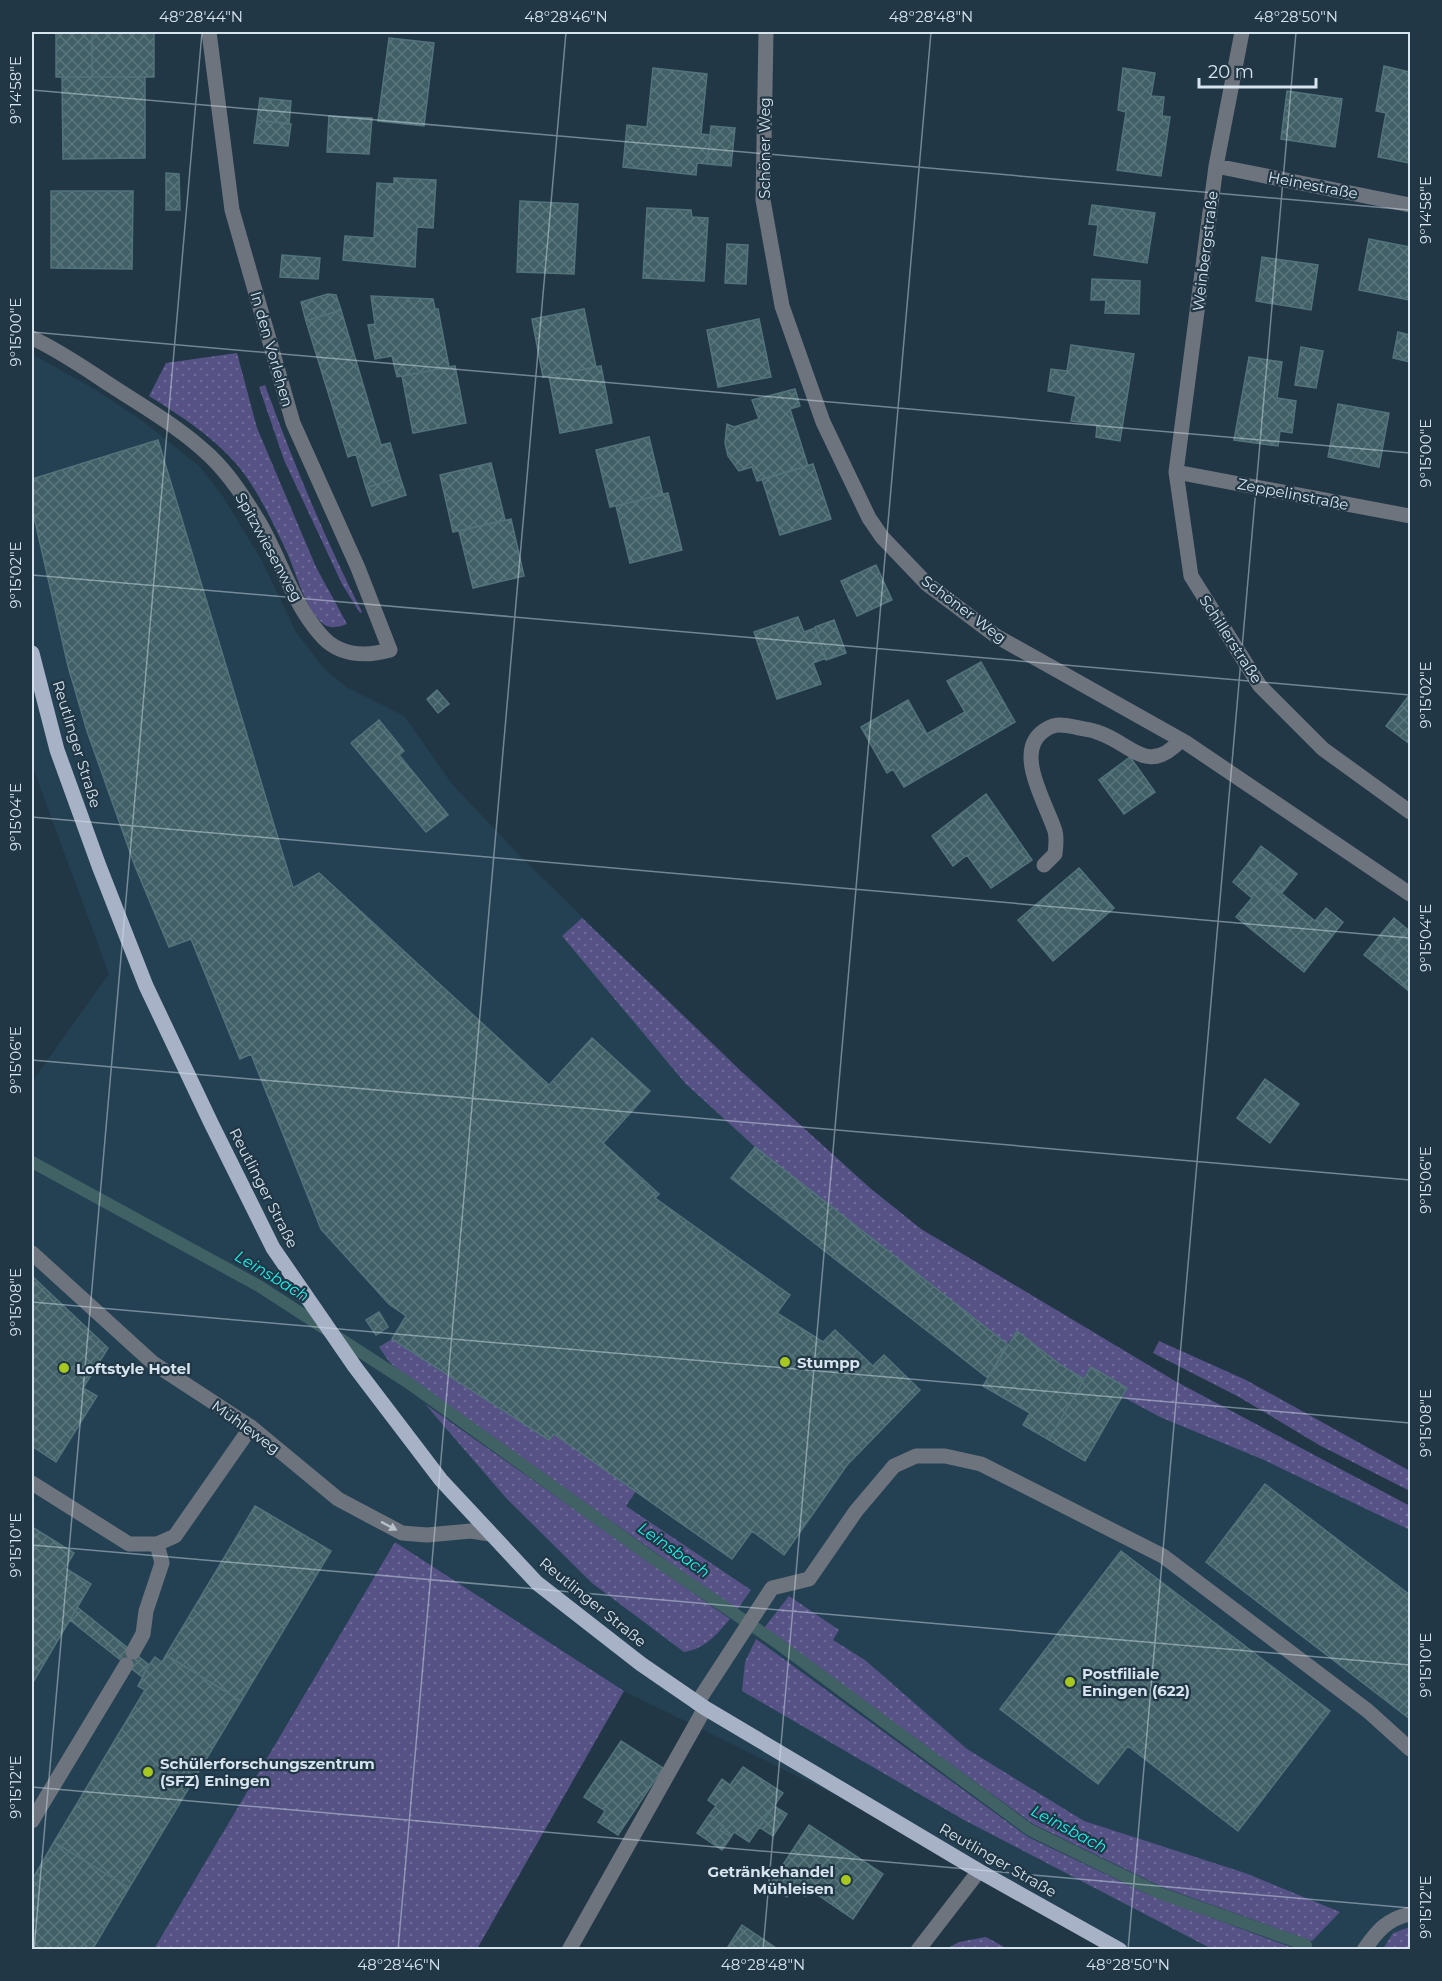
<svg xmlns="http://www.w3.org/2000/svg" width="1442" height="1981" font-family="Montserrat,sans-serif">
	<defs>
		<pattern id="grass-dots" width="8" height="8" patternUnits="userSpaceOnUse" patternTransform="scale(1.5)"><rect width="8" height="8" fill="#565286"/><path d="M2 2h.1M6 6h.1" fill="none" stroke="#6e6b97" stroke-width="1.8" stroke-linecap="round"/></pattern>
		<pattern id="building-cross-hatch" width="8" height="8" patternUnits="userSpaceOnUse" patternTransform="scale(1.5)"><rect width="8" height="8" fill="#405f66"/><path d="M0 0l8 8M0 8l8-8" fill="none" stroke="#5b767c"/></pattern>
	</defs>
	<rect width="100%" height="100%" fill="#213746"/>
	<path fill="#244154" d="M 32,354 L 96,390 L 144,422 L 200,467 L 222,495 L 261,559 L 296,632 L 325,670 L 348,688 L 404,716 L 452,784 L 519,855 L 741,1072 L 870,1188 L 921,1229 L 1038,1301 L 1175,1381 L 1410,1506 L 1410,1949 L 1126,1949 L 988,1870 L 624,1691 L 395,1542 L 154,1949 L 32,1949 L 32,1082 L 109,974 L 32,765 Z"/>
	<path fill="url(#grass-dots)" d="M 237,353 L 257,428 L 316,567 L 347,624 C 338,627 329,630 321,622 C 303,604 296,571 285,548 C 272,521 258,491 239,467 C 215,438 181,416 149,396 L 166,363 Z
		M 265,385 C 293,462 325,539 362,612 L 360,613 L 342,584 L 284,460 L 259,387 Z
		M 582,918 L 742,1072 L 870,1188 L 921,1229 L 1175,1381 L 1410,1506 L 1410,1530 L 1264,1460 L 1160,1417 L 1123,1397 L 1127,1388 L 1092,1367 L 1084,1379 L 1059,1364 L 1017,1331 L 1007,1344 L 755,1147 L 685,1083 L 562,936 Z
		M 392,1339 L 549,1440 L 554,1434 L 636,1491 L 626,1506 L 751,1590 L 737,1610 L 414,1382 L 390,1363 L 379,1347 Z
		M 1159,1341 L 1246,1380 L 1410,1471 L 1410,1491 L 1319,1445 L 1239,1397 L 1153,1353 Z
		M 425,1404 L 730,1619 C 717,1634 705,1649 684,1652 L 592,1583 L 507,1499 Z
		M 395,1542 L 624,1691 L 477,1949 L 154,1949 Z
		M 789,1596 L 839,1630 L 833,1640 L 865,1660 L 967,1749 L 1084,1821 L 1245,1873 L 1340,1912 L 1312,1941 L 1162,1887 L 1033,1824 L 764,1628 Z
		M 756,1639 L 1028,1837 L 1147,1894 L 1296,1949 L 1212,1949 L 964,1820 L 742,1691 L 745,1662 Z
		M 1410,1927 L 1410,1947 L 1383,1949 L 1393,1933 Z
		M 986,1937 L 1008,1949 L 946,1949 L 959,1942 Z"/>
	<g fill="none" stroke-linecap="round" stroke-linejoin="round">
		<path stroke="#406265" stroke-width="12" d="M 32,1162 L 259,1286 L 410,1384 L 648,1555 L 776,1642 L 1030,1830 L 1159,1893 L 1306,1945"/>
	</g>
	<path fill="url(#building-cross-hatch)" stroke="#53737b" stroke-width="1.5" d="M 56,32 L 92,32 L 92,77 L 56,77 Z
		M 92,32 L 154,32 L 154,77 L 92,77 Z
		M 389,38 L 434,43 L 424,126 L 378,121 Z
		M 1384,66 L 1410,72 L 1410,163 L 1378,157 L 1386,113 L 1376,111 Z
		M 653,68 L 707,74 L 701,134 L 711,135 L 707,164 L 697,163 L 696,175 L 623,167 L 627,125 L 647,127 Z
		M 1123,68 L 1155,73 L 1151,96 L 1164,97 L 1162,116 L 1170,117 L 1161,176 L 1117,170 L 1126,112 L 1118,110 Z
		M 62,77 L 145,77 L 145,158 L 63,159 Z
		M 1287,91 L 1342,99 L 1335,147 L 1281,139 Z
		M 260,98 L 291,101 L 289,124 L 257,120 Z
		M 329,116 L 372,118 L 369,154 L 327,152 Z
		M 257,120 L 291,124 L 288,146 L 254,143 Z
		M 711,126 L 735,128 L 731,166 L 707,164 Z
		M 166,173 L 179,174 L 180,210 L 166,210 Z
		M 394,178 L 436,180 L 433,228 L 417,227 L 415,267 L 343,260 L 345,236 L 374,238 L 377,183 L 394,184 Z
		M 51,191 L 133,191 L 132,269 L 51,268 Z
		M 520,201 L 578,204 L 574,274 L 517,272 Z
		M 1092,205 L 1155,213 L 1147,263 L 1094,255 L 1098,225 L 1089,224 Z
		M 647,208 L 691,210 L 692,217 L 708,218 L 704,281 L 643,278 Z
		M 1369,239 L 1410,247 L 1410,300 L 1359,290 Z
		M 727,244 L 748,245 L 746,284 L 725,283 Z
		M 282,255 L 320,258 L 318,279 L 280,277 Z
		M 1262,257 L 1318,265 L 1311,310 L 1256,301 Z
		M 1092,279 L 1140,281 L 1139,314 L 1105,313 L 1106,300 L 1091,300 Z
		M 328,294 L 336,295 L 341,310 L 306,321 L 301,302 Z
		M 371,296 L 433,299 L 435,309 L 438,309 L 449,367 L 397,377 L 392,356 L 375,359 L 368,325 L 375,324 Z
		M 584,309 L 596,367 L 543,377 L 532,319 Z
		M 341,310 L 381,445 L 390,443 L 400,477 L 366,488 L 356,454 L 348,457 L 306,321 Z
		M 759,319 L 771,377 L 718,387 L 707,330 Z
		M 1398,332 L 1410,335 L 1410,362 L 1393,358 Z
		M 1071,345 L 1134,354 L 1120,441 L 1096,437 L 1097,425 L 1071,421 L 1076,396 L 1048,391 L 1051,369 L 1067,371 Z
		M 1301,347 L 1323,351 L 1316,388 L 1295,385 Z
		M 1249,357 L 1282,362 L 1277,398 L 1296,401 L 1292,433 L 1280,431 L 1278,446 L 1234,440 Z
		M 455,366 L 466,423 L 413,433 L 402,376 Z
		M 601,366 L 612,423 L 560,433 L 549,376 Z
		M 795,389 L 800,406 L 790,409 L 808,466 L 757,481 L 752,467 L 739,471 L 728,456 L 725,443 L 727,424 L 734,427 L 759,419 L 752,400 Z
		M 1338,404 L 1389,413 L 1379,467 L 1328,457 Z
		M 649,437 L 663,495 L 610,507 L 596,450 Z
		M 158,440 L 293,888 L 319,873 L 549,1085 L 592,1038 L 650,1091 L 603,1143 L 659,1194 L 655,1198 L 790,1295 L 777,1313 L 823,1342 L 835,1330 L 873,1366 L 884,1355 L 920,1390 L 847,1465 L 784,1555 L 752,1531 L 732,1559 L 554,1434 L 549,1440 L 392,1339 L 406,1316 L 389,1304 L 321,1229 L 251,1054 L 240,1059 L 191,939 L 169,947 L 135,866 L 87,731 L 68,666 L 32,508 L 32,479 Z
		M 491,463 L 505,520 L 453,532 L 440,475 Z
		M 813,464 L 831,519 L 780,535 L 762,479 Z
		M 400,477 L 406,495 L 372,506 L 366,488 Z
		M 668,493 L 682,550 L 630,563 L 616,506 Z
		M 511,519 L 524,576 L 473,588 L 459,531 Z
		M 876,565 L 892,600 L 857,616 L 841,581 Z
		M 798,617 L 804,632 L 815,628 L 826,658 L 813,663 L 821,684 L 777,699 L 754,632 Z
		M 834,620 L 846,653 L 826,660 L 815,627 Z
		M 981,662 L 1015,722 L 904,787 L 893,769 L 887,773 L 861,727 L 908,700 L 927,734 L 965,712 L 947,681 Z
		M 437,690 L 449,704 L 438,713 L 427,699 Z
		M 1410,694 L 1410,744 L 1386,726 Z
		M 379,720 L 404,751 L 399,755 L 448,815 L 426,832 L 351,743 Z
		M 1130,757 L 1155,792 L 1124,814 L 1099,780 Z
		M 986,794 L 1032,860 L 991,888 L 967,855 L 953,866 L 932,836 Z
		M 1261,846 L 1297,874 L 1282,893 L 1247,865 Z
		M 1247,865 L 1315,921 L 1326,908 L 1343,922 L 1304,972 L 1236,917 L 1252,898 L 1233,882 Z
		M 1079,868 L 1114,908 L 1053,961 L 1018,920 Z
		M 1394,918 L 1407,929 L 1378,966 L 1364,955 Z
		M 1407,929 L 1410,932 L 1410,992 L 1378,966 Z
		M 1265,1079 L 1299,1104 L 1270,1143 L 1237,1118 Z
		M 755,1147 L 1007,1344 L 988,1378 L 731,1178 Z
		M 32,1276 L 108,1348 L 83,1388 L 97,1396 L 56,1462 L 32,1446 Z
		M 379,1312 L 388,1327 L 376,1335 L 366,1320 Z
		M 1017,1331 L 1059,1364 L 1084,1379 L 1049,1440 L 1023,1425 L 1030,1413 L 983,1386 Z
		M 1091,1367 L 1127,1388 L 1085,1461 L 1049,1440 Z
		M 1265,1484 L 1410,1595 L 1410,1719 L 1206,1562 Z
		M 255,1506 L 331,1551 L 241,1701 L 166,1655 Z
		M 32,1527 L 74,1553 L 65,1568 L 91,1584 L 32,1684 Z
		M 1121,1551 L 1330,1711 L 1238,1831 L 1128,1746 L 1098,1784 L 1000,1709 Z
		M 77,1607 L 149,1665 L 142,1677 L 70,1620 Z
		M 166,1655 L 241,1701 L 129,1888 L 54,1842 L 145,1690 L 138,1686 L 149,1665 L 155,1657 L 162,1662 Z
		M 621,1741 L 663,1768 L 618,1835 L 598,1822 L 605,1811 L 584,1797 Z
		M 743,1767 L 783,1793 L 749,1842 L 734,1832 L 731,1837 L 720,1830 L 724,1826 L 709,1815 L 716,1806 L 708,1800 L 722,1779 L 730,1785 Z
		M 774,1806 L 787,1814 L 773,1836 L 759,1827 Z
		M 709,1815 L 724,1826 L 720,1830 L 731,1837 L 722,1850 L 697,1833 Z
		M 809,1825 L 883,1874 L 853,1919 L 809,1889 L 805,1896 L 794,1887 L 787,1897 L 769,1886 Z
		M 54,1842 L 129,1888 L 92,1950 L 32,1950 L 32,1880 Z
		M 742,1925 L 779,1950 L 726,1950 Z"/>
	<g fill="none" stroke-linecap="round" stroke-linejoin="round">
		<path stroke="#6e747e" stroke-width="15" d="M 766,32 L 763,200 L 782,306 L 823,422 L 869,518 L 882,537 L 927,584 L 996,636 L 1185,742 L 1410,894
			M 1242,32 L 1216,166 L 1176,472 L 1191,576 L 1260,686 L 1323,749 L 1410,812
			M 1216,166 L 1410,205
			M 32,338 C 61,351 90,372 118,390 C 149,410 183,430 210,456 C 230,475 245,499 259,522 C 280,558 292,602 320,634 C 338,656 365,657 390,650 L 358,568 L 293,423 L 232,210 L 209,32
			M 1176,472 L 1410,516
			M 1044,865 L 1055,854 C 1056,846 1057,838 1055,831 C 1047,805 1015,755 1041,733 C 1053,723 1060,724 1075,727 C 1082,729 1090,729 1097,732 C 1132,743 1147,777 1181,740
			M 32,1253 L 153,1363 L 251,1427 L 338,1499 L 402,1533 L 427,1535 L 471,1531 L 490,1534
			M 32,1483 L 129,1544 L 157,1544 L 175,1536 L 251,1427
			M 133,1652 L 143,1634 L 146,1611 L 162,1563 L 157,1544
			M 697,1703 L 772,1588 L 809,1579 L 856,1511 L 894,1466 L 916,1456 L 945,1456 L 981,1464 L 1163,1556 L 1368,1711 L 1410,1749
			M 32,1821 L 126,1665
			M 569,1950 L 705,1708
			M 918,1950 L 979,1871
			M 1364,1950 C 1377,1931 1387,1919 1410,1914"/>
		<path stroke="#a7b2c7" stroke-width="15" d="M 32,653 L 57,750 L 99,866 L 146,986 L 211,1123 L 273,1248 L 355,1367 L 441,1480 L 537,1583 L 641,1664 L 705,1708 L 979,1871 L 1120,1950"/>
	</g>
	<defs><path id="oneway-solid" d="M-6-.8H1V-3.2L6.5 0L1 3.2V.8H-6Z" transform="scale(1.5)"/></defs>
	<use fill="#b8c2cc" href="#oneway-solid" transform="translate(389 1526) rotate(28)"/>
	<path fill="none" stroke="#d7e4ee" stroke-width="1.5" stroke-opacity="0.45" d="M 32,90 L 1410,210M 32,332 L 1410,453M 32,575 L 1410,695M 32,817 L 1410,938M 32,1060 L 1410,1180M 32,1302 L 1410,1423M 32,1545 L 1410,1665M 32,1787 L 1410,1908M 34,1950 L 202,32M 398,1950 L 566,32M 763,1950 L 931,32M 1128,1950 L 1296,32"/>
	<g fill="#a6c820" stroke="#213746" stroke-width="2">
		<circle cx="785" cy="1362" r="6"/>
		<circle cx="64" cy="1368" r="6"/>
		<circle cx="1070" cy="1682" r="6"/>
		<circle cx="148" cy="1772" r="6"/>
		<circle cx="846" cy="1880" r="6"/>
	</g>
	<g text-anchor="middle" dominant-baseline="central" stroke-width="4.5" stroke-linejoin="round" paint-order="stroke">
		<g font-size="15" fill="#d7e4ee" stroke="#213746">
			<text transform="translate(764 148) rotate(-90)">Schöner Weg</text>
			<text transform="translate(1313 185) rotate(11)">Heinestraße</text>
			<text transform="translate(1205 251) rotate(-83)">Weinbergstraße</text>
			<text transform="translate(272 349) rotate(74)">In den Vorlehen</text>
			<text transform="translate(1293 494) rotate(11)">Zeppelinstraße</text>
			<text transform="translate(269 547) rotate(61)">Spitzwiesenweg</text>
			<text transform="translate(964 609) rotate(37)">Schöner Weg</text>
			<text transform="translate(1231 639) rotate(57)">Schillerstraße</text>
			<text transform="translate(77 744) rotate(73)">Reutlinger Straße</text>
			<text transform="translate(264 1188) rotate(63)">Reutlinger Straße</text>
			<text transform="translate(246 1427) rotate(36)">Mühleweg</text>
			<text transform="translate(593 1602) rotate(39)">Reutlinger Straße</text>
			<text transform="translate(998 1860) rotate(30)">Reutlinger Straße</text>
		</g>
		<g font-size="15" font-weight="bold" fill="#d7e4ee" stroke="#213746" text-anchor="start">
			<text x="797" y="1362">Stumpp</text>
			<text x="76" y="1368">Loftstyle Hotel</text>
			<text x="1082" y="1673">Postfiliale<tspan x="1082" dy="17">Eningen (622)</tspan></text>
			<text x="160" y="1763">Schülerforschungszentrum<tspan x="160" dy="17">(SFZ) Eningen</tspan></text>
			<text x="834" y="1871" text-anchor="end">Getränkehandel<tspan x="834" dy="17">Mühleisen</tspan></text>
		</g>
		<g font-size="16" font-style="italic" fill="#20eee9" stroke="#213746">
			<text transform="translate(272 1276) rotate(31)">Leinsbach</text>
			<text transform="translate(674 1550) rotate(35)">Leinsbach</text>
			<text transform="translate(1069 1829) rotate(28)">Leinsbach</text>
		</g>
	</g>
	<rect width="1442" height="1981" fill="none" stroke="#213746" stroke-width="66"/>
	<path d="M1199 78v9h117v-9" fill="none" stroke="#d7e4ee" stroke-width="3"/>
	<text x="1208" y="78" font-size="18" fill="#d7e4ee" stroke="#213746" stroke-width="4.5" paint-order="stroke">20 m</text>
	<rect x="33" y="33" width="1376" height="1915" fill="none" stroke="#d7e4ee" stroke-width="2"/>
	<g font-size="15" text-anchor="middle" fill="#d7e4ee">
		<text x="201" y="22">48°28'44"N</text>
		<text x="566" y="22">48°28'46"N</text>
		<text x="931" y="22">48°28'48"N</text>
		<text x="1296" y="22">48°28'50"N</text>
		<text transform="translate(16 90) rotate(-90)" y="5">9°14'58"E</text>
		<text transform="translate(1426 210) rotate(-90)" y="5">9°14'58"E</text>
		<text transform="translate(16 332) rotate(-90)" y="5">9°15'00"E</text>
		<text transform="translate(1426 453) rotate(-90)" y="5">9°15'00"E</text>
		<text transform="translate(16 575) rotate(-90)" y="5">9°15'02"E</text>
		<text transform="translate(1426 695) rotate(-90)" y="5">9°15'02"E</text>
		<text transform="translate(16 817) rotate(-90)" y="5">9°15'04"E</text>
		<text transform="translate(1426 938) rotate(-90)" y="5">9°15'04"E</text>
		<text transform="translate(16 1060) rotate(-90)" y="5">9°15'06"E</text>
		<text transform="translate(1426 1180) rotate(-90)" y="5">9°15'06"E</text>
		<text transform="translate(16 1302) rotate(-90)" y="5">9°15'08"E</text>
		<text transform="translate(1426 1423) rotate(-90)" y="5">9°15'08"E</text>
		<text transform="translate(16 1545) rotate(-90)" y="5">9°15'10"E</text>
		<text transform="translate(1426 1665) rotate(-90)" y="5">9°15'10"E</text>
		<text transform="translate(16 1787) rotate(-90)" y="5">9°15'12"E</text>
		<text transform="translate(1426 1907) rotate(-90)" y="5">9°15'12"E</text>
		<text x="399" y="1970">48°28'46"N</text>
		<text x="763" y="1970">48°28'48"N</text>
		<text x="1128" y="1970">48°28'50"N</text>
	</g>
</svg>
